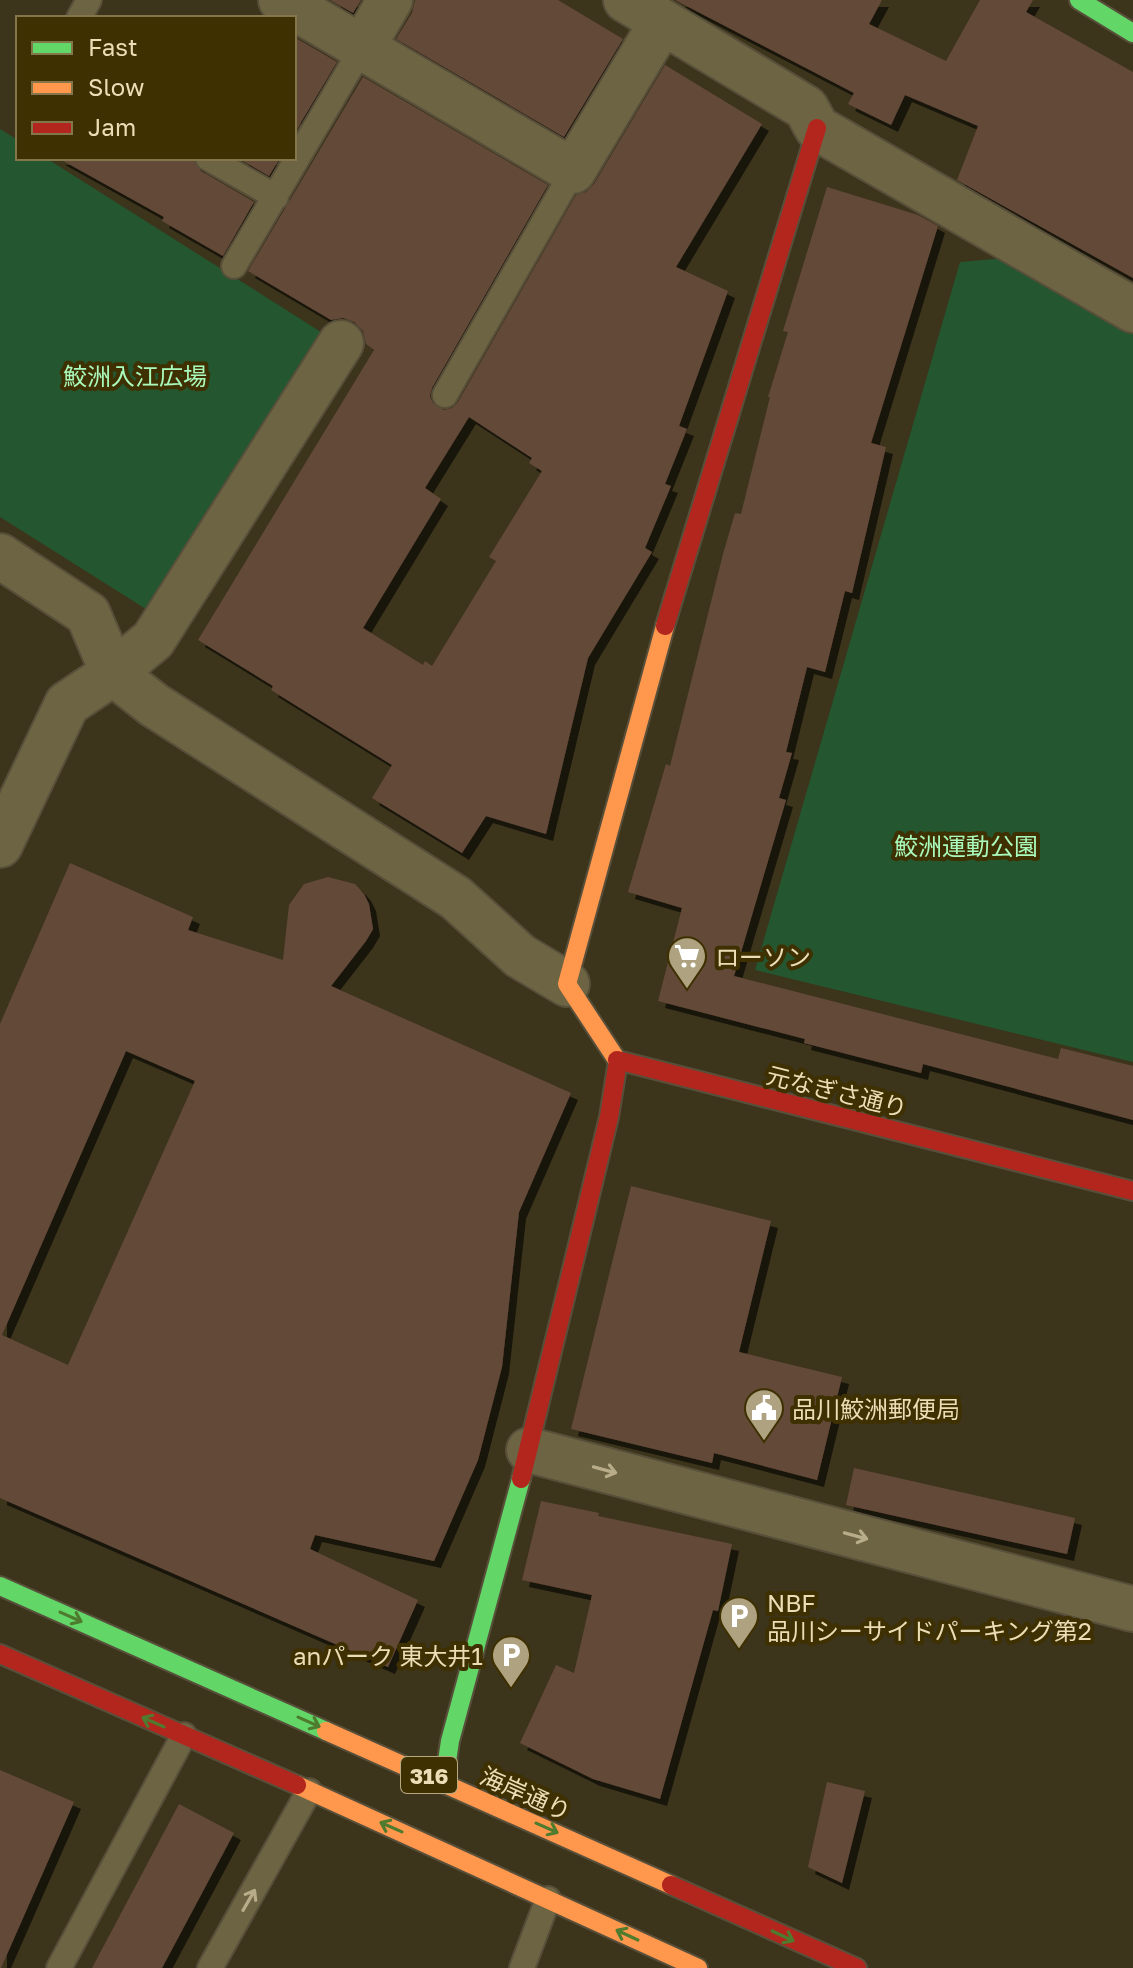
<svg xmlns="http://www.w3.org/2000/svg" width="1133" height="1968" font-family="'Golos Text','Noto Sans JP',sans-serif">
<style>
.green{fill:#24562f}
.building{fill:#644939;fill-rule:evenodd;filter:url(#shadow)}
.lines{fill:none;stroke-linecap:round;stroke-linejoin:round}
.lane-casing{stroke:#574f3a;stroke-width:28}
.street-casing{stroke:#574f3a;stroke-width:48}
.fast-casing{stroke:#574f3a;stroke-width:22}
.slow-casing{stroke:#574f3a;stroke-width:22}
.jam-casing{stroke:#574f3a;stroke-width:22}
.lane{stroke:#6d6443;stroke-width:24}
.street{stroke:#6d6443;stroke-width:44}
.fast{stroke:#63d668;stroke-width:18}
.slow{stroke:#ff974d;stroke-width:18}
.jam{stroke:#b3261e;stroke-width:18}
.oneway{stroke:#b9ad89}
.oneway2{stroke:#4f7b2f}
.labels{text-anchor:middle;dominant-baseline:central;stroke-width:8;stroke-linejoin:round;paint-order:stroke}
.shield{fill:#3e3001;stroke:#b7aa80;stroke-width:2}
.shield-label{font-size:22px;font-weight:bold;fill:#ebdeb7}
.park-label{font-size:24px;fill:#a9fabc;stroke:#3e3001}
.poi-label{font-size:24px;fill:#ebdeb7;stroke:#3e3001;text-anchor:start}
.street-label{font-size:24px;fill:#ebdeb7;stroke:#3e3001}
</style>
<defs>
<filter id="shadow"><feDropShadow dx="7" dy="7" stdDeviation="0" flood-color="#0009"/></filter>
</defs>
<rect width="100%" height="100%" fill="#3c341b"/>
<path class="green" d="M0,129L18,140V158H46L321,332L149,611L0,517Z
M1006,258L1133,333V1062L755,970L960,262Z"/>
<path class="building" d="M330,0H361L353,13Z
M415,0H558L623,39L564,137L396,39L412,13Z
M675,0H882L869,24L946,61L980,0H1033L1026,12L1133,72V278L957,180L978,126L905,95L891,125L848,104L854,93Z
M294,37L337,62L294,134Z
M665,65L762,124L676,267L728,291L679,426L687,429L665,484L671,486L645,548L652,552L588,658L546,834L486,816L462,853L372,798L392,765L271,690L273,686L198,640L374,350L366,344L363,331L354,322L343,318L331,320L248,271L363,77L548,185L432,388L430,396L433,403L444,410L452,408L458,402L576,195L586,192L594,184ZM469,417L532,458L529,463L542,471L489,557L496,561L432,666L425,661L423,665L363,628L441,499L425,488Z
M58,158H193L201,171L254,202L223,256L162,221L164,217Z
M238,158H280L269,176Z
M827,187L918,215L938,226L871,443L886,447L852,593L845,591L825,672L807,667L786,752L792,753L779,798L786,800L734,976L1058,1059L1061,1048L1133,1066V1120L923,1064L921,1073L804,1043L805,1039L658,1001L682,908L628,892L666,764L670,766L723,554L735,513L741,514L770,397H768L788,332L783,331Z
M70,863L193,917L188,930L283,960L289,905L304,884L328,877L355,884L364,894L369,904L373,929L366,941L331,986L571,1093L519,1212L502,1367L478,1460L434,1561L315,1535L310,1549L418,1600L388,1667L0,1498V1024ZM126,1051L195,1081L68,1365L2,1335Z
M631,1186L771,1221L739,1352L842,1377L817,1480L714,1453L712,1463L571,1429Z
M854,1468L1075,1518L1067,1554L846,1505Z
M541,1501L599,1513L598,1516L732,1544L718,1611L713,1610L660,1799L593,1779L520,1743L556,1665L574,1673L592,1595L522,1580Z
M0,1770L74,1802L1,1968H0Z
M827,1782L865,1791L842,1883L808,1867Z
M179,1804L234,1833L162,1968H92Z"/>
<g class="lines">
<defs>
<path id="lane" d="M79,18L89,0
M208,158L276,197
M234,266L362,48
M445,395L573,171
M59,1968L184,1735
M210,1968L309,1791
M522,1968L548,1899"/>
<path id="street" d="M281,0L573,171L662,22
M626,0L806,108L817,128L1133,310
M362,48L390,0
M0,556L88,614L113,673L154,705L456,898L520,956L567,984
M0,845L67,704L113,673L153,640L341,343
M529,1450L1133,1609"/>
<path id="fast" d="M1079,0L1133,33
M0,1586L326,1731
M444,1782L450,1741L521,1479"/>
<path id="slow" d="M617,1060L567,984L665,626
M326,1731L671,1885
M297,1785L698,1968"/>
<path id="jam" d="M665,626L817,128
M617,1060L1133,1191
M521,1479L609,1117L618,1061
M0,1654L297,1785
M671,1885L857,1968"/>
</defs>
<use href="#lane" class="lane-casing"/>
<use href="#street" class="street-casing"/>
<use href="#fast" class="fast-casing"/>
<use href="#slow" class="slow-casing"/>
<use href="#jam" class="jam-casing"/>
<use href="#lane" class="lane"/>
<use href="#street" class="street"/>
<use href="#fast" class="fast"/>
<use href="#slow" class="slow"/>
<use href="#jam" class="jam"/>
</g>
<defs><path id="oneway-shaft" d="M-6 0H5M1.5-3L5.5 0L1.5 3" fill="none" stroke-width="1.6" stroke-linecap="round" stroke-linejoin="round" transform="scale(2)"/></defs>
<g class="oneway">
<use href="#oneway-shaft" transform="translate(605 1470) rotate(15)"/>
<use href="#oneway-shaft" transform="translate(856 1536) rotate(15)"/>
<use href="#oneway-shaft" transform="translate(249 1900) rotate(-60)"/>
</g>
<g class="oneway2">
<use href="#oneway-shaft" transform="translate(71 1617) rotate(24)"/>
<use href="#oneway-shaft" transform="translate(153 1722) rotate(-156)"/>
<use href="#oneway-shaft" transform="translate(309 1722) rotate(24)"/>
<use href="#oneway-shaft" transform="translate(391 1827) rotate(-156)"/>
<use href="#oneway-shaft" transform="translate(547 1828) rotate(24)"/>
<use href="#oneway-shaft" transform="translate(627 1935) rotate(-155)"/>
<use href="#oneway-shaft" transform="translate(783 1936) rotate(25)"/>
</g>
<defs>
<symbol id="supermarket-pin" viewBox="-11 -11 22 30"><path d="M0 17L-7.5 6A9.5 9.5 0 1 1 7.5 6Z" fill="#aea280" stroke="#3e3001"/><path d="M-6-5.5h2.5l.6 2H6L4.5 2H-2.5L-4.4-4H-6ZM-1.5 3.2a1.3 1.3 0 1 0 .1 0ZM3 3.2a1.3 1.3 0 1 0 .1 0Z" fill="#fff"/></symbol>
<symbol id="civic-pin" viewBox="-11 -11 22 30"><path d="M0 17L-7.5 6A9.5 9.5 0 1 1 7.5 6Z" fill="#aea280" stroke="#3e3001"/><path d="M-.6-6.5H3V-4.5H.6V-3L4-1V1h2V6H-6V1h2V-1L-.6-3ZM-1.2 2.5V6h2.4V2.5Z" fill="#fff"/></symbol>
<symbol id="parking-pin" viewBox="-11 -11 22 30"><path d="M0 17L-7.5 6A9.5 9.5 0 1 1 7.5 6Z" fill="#aea280" stroke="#3e3001"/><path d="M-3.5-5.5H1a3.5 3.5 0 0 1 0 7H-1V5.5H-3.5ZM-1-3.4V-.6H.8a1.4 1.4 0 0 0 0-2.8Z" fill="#fff"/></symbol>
</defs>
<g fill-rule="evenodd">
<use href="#supermarket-pin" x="665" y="934" width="44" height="60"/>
<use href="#civic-pin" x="742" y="1386" width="44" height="60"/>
<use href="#parking-pin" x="717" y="1594" width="44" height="60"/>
<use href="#parking-pin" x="489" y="1633" width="44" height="60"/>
</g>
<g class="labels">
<rect class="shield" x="401" y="1757" width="56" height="36" rx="6"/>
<g class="shield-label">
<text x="429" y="1775">316</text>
</g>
<g class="park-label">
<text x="135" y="375">鮫洲入江広場</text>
<text x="966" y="845">鮫洲運動公園</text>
</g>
<g class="poi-label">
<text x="715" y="956">ローソン</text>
<text x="792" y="1408">品川鮫洲郵便局</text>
<text x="767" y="1602">NBF<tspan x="767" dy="28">品川シーサイドパーキング第2</tspan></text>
<text x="483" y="1655" text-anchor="end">anパーク 東大井1</text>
</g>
<g class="street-label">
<text transform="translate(837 1091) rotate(14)">元なぎさ通り</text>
<text transform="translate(526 1793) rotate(24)">海岸通り</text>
</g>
</g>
<rect x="16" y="16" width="280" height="144" fill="#3e3001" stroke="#83764a" stroke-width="2"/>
<rect x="32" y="42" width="40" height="12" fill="#63d668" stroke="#83764a" stroke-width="2"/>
<text x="88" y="56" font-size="24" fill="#ebdeb7">Fast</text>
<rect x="32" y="82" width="40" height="12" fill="#ff974d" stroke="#83764a" stroke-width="2"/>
<text x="88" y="96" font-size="24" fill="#ebdeb7">Slow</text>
<rect x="32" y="122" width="40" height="12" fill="#b3261e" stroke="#83764a" stroke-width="2"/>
<text x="88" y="136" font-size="24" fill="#ebdeb7">Jam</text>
</svg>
